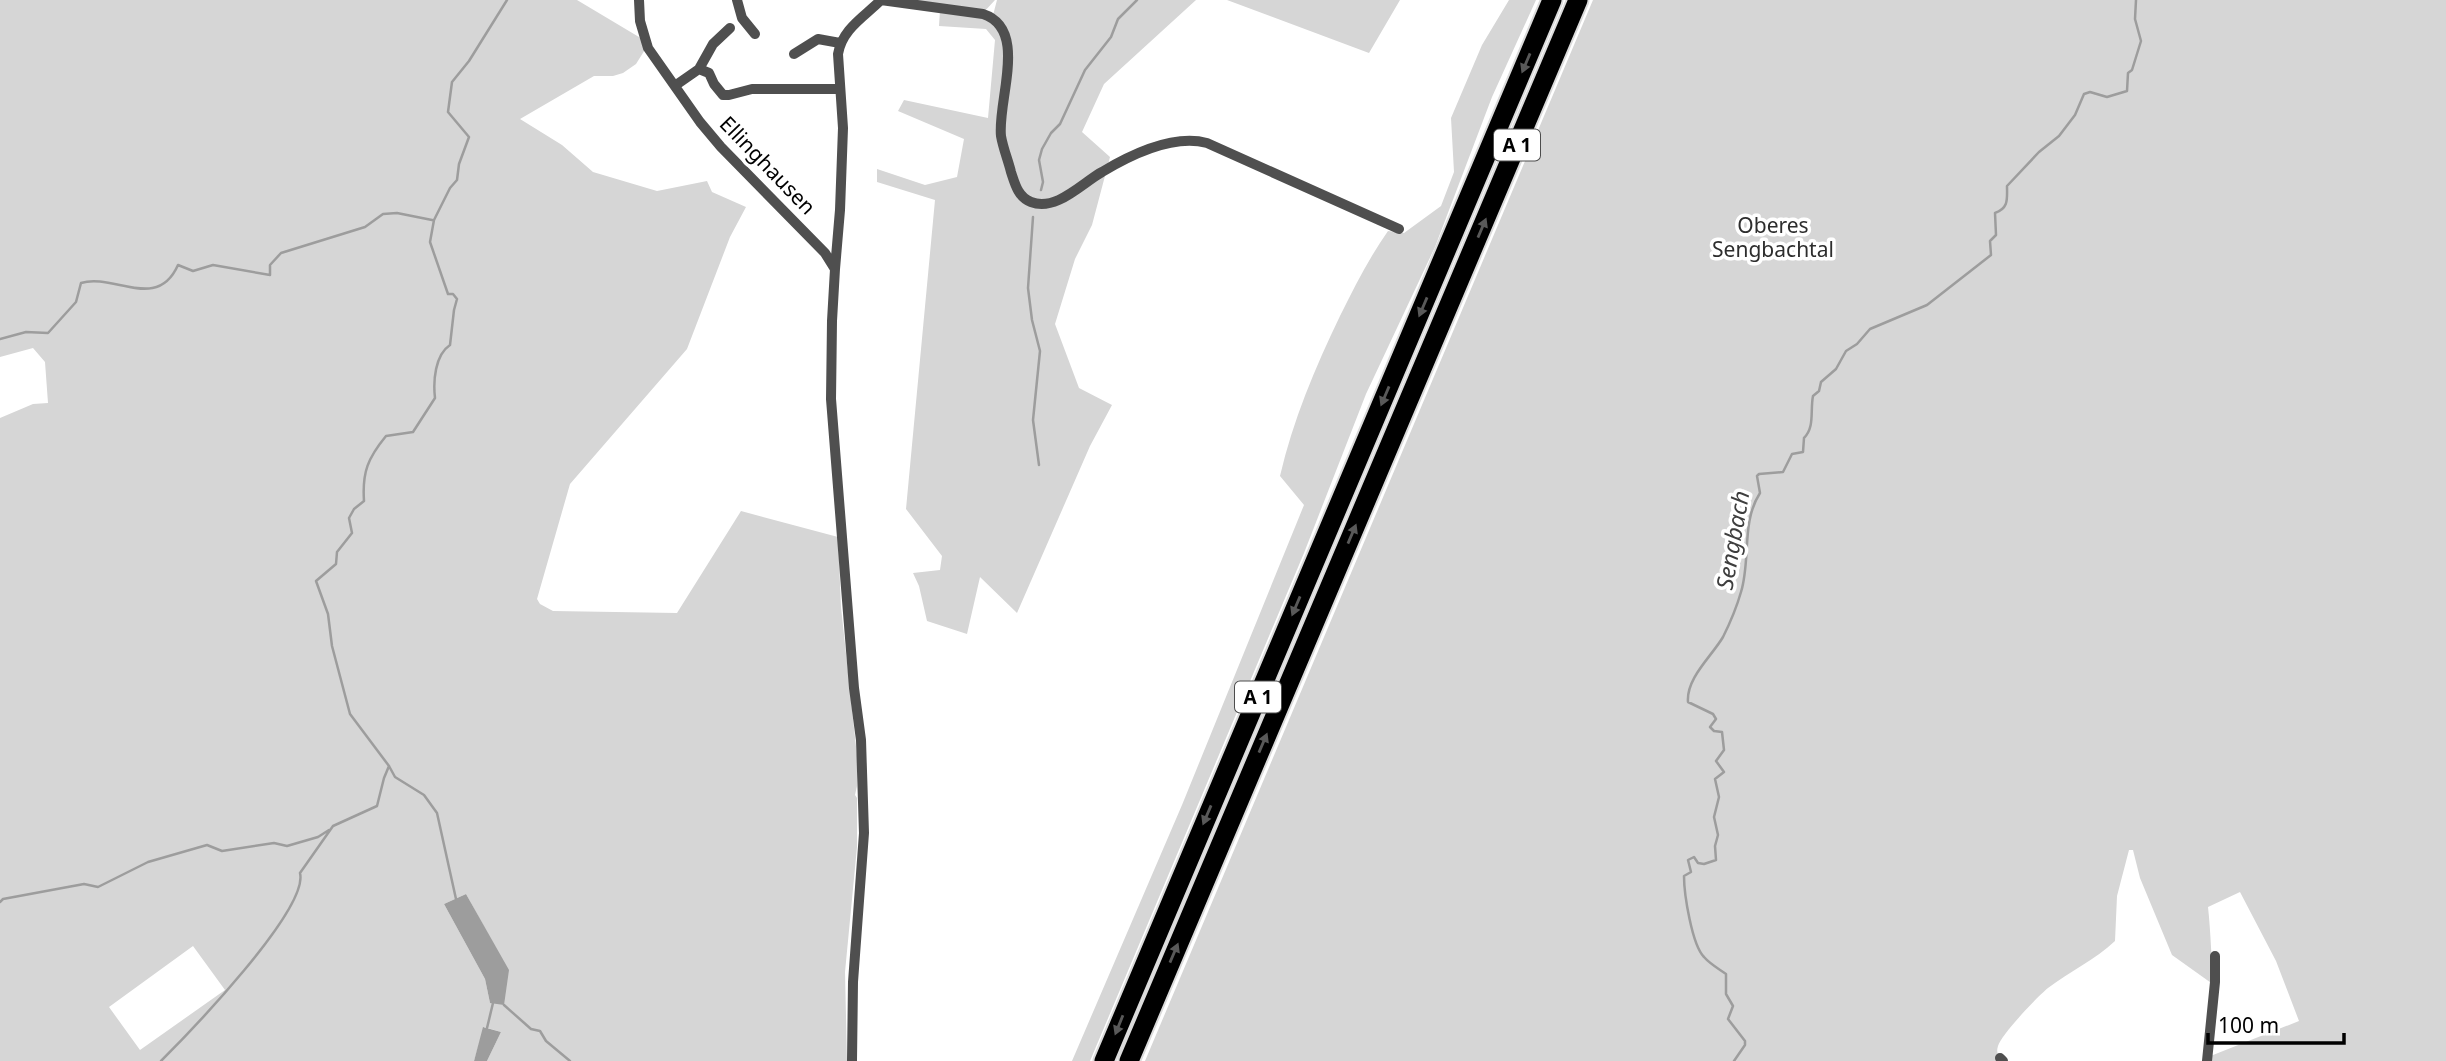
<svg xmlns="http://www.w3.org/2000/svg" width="2446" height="1061" font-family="'Noto Sans',sans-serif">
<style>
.green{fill:#d6d6d6;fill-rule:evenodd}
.water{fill:#9d9d9d}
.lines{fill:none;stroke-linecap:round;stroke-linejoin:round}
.stream{stroke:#9d9d9d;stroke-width:2.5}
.highway-casing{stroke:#dbdbdb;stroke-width:23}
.street{stroke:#4f4f4f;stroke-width:10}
.highway{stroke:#000;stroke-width:19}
.oneway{fill:#595959}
.labels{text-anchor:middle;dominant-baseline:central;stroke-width:7;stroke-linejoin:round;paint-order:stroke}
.shield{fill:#fff;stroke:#4c4c4c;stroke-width:2}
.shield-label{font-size:19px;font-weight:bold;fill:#000}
.street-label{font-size:21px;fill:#000;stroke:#fff}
.park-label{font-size:21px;fill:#2d2d2d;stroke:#fff}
.water-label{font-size:23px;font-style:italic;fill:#3e3e3e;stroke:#fff}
</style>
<rect width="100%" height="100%" fill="#fff"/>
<path class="green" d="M0,0H577L644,40L646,48L636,64L623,73L613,76H594L520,119L562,145L593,172L657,191L707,181L712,192L746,207L730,237L687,349L570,484L537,599L540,604L553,611L677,613L741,511L838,537L841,607L857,756V786L855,795L857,798V847L845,972L847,1061H487L501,1032L484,1027L474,1061H0V418L33,404L48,403L45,362L33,348L0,357ZM466,894L508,970L490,1003L485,979L444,904ZM193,946L225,990L140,1050L109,1007Z
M895,0H995L984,12Z
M997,0H1196L1104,84L1082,132L1110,157L1092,225L1075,259L1055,324L1079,388L1112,405L1090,446L1017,613L980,577L967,634L927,621L919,586L913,573L940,570L942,556L906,509L935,200L877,182V169L925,185L957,177L964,139L898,111L904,100L988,118L995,40L986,29L939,26L940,10L992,19Z
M1227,0H1400L1369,53Z
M1509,0H1536L1492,97L1435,247L1366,394L1304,553L1090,1061H1072L1182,805L1304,505L1280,476C1293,420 1315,368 1340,316C1355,286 1369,258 1388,231L1404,233L1441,206L1454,172L1451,118L1482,45Z
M1593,0H2446V1061H2208V1057L2299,1021L2276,961L2240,892L2208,907C2211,934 2211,959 2214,985L2172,955L2140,878L2133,850H2129L2117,896L2115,941C2095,960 2070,971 2048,988C2038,996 2001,1035 1998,1046C1996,1052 1998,1056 2001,1061H1145Z"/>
<path class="water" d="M466,894L509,970L504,1005L490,1003L485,979L444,904Z
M483,1027L501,1032L487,1061H474Z"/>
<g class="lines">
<path class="stream" d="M1041,190L1043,182L1039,160L1042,149L1051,133L1060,124L1085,70L1111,37L1118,19L1137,0
M1033,217L1028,288L1032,320L1040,351L1033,420L1039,465
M0,339L26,332L48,333L76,302L81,283C114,273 157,312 178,265L193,271L213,265L270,275V265L281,253L365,227L383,214L397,213L432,220
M456,899L437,813L424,795L395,777L389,766L350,714L332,646L328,614L316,581L336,564L337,552L352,533L349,518L354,509L364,501C362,472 368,458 386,436L413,432L435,398C433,381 435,355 450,345L454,310L457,299L453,294H448L430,242L434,220L450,188L457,180L459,164L469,137L448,112L452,82L469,61L507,0
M0,902L3,899L84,884L98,887L148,862L207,845L222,851L274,843L287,846L318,837L329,830
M504,1005L531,1029L540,1031L546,1041L570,1061
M487,1028L493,1003
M161,1061C189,1033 309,909 300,873L333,826L377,806L384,778L389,766
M1734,1061L1745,1045V1041L1728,1019L1733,1006L1726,994V974C1719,969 1710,964 1704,957C1692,945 1684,894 1684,876L1691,872L1688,860L1694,857L1698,863L1704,864L1716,860L1715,846L1718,835L1714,817L1719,797L1715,779L1724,772L1716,761L1724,750L1722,732L1714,731L1710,727L1716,719L1713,714L1688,702C1686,678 1712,656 1723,637C1730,623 1737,606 1741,592C1751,560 1741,522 1760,493L1757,476L1759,474L1783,472L1792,454L1803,452L1804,438C1815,427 1810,411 1813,396L1819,391L1821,382L1836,369L1846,351L1857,344L1870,329L1927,305L1991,255L1990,241L1996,235L1995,213C2009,208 2007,199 2007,186L2039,152L2059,136L2075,115L2084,94L2090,92L2107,97L2127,91L2128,73L2132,70L2141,41L2135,19L2136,0"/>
<defs>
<path id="highway" d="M1104,1061L1552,0
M1129,1061L1578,0"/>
</defs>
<use href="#highway" class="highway-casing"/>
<path class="street" d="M639,0L640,21L648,48L700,122L721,147L825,253L835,269L832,321L831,399L854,688L861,740L864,833L853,982L852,1061
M737,0L742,18L755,34
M881,0L983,14C1029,29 997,101 1001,136C1003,148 1008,160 1011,172C1015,184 1018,197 1031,202C1056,212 1082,183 1102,172C1132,154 1173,134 1207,143L1399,229
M794,54L818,39L840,43
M699,69L709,73L714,84L723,95H729L752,89H840
M676,85L699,69L713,44L730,28
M835,269L840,210L843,128L838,54C842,29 864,17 881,0
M2000,1058L2003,1061
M2207,1061L2215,982V956"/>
<use href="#highway" class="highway"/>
</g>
<defs><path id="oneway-solid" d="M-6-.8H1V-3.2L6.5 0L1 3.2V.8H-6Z" transform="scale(1.75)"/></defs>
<g class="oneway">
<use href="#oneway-solid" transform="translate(1526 63) rotate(113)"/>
<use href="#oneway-solid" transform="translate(1482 228) rotate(-67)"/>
<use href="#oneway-solid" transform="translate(1423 307) rotate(113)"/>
<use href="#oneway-solid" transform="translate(1385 396) rotate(113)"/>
<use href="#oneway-solid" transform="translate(1352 534) rotate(-67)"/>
<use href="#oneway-solid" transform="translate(1296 606) rotate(113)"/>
<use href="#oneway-solid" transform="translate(1263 743) rotate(-67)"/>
<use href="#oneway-solid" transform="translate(1207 815) rotate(113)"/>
<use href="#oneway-solid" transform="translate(1174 953) rotate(-67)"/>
<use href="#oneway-solid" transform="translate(1119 1025) rotate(112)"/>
</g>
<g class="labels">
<g class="shield">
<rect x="1494" y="129.5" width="46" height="31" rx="5"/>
<rect x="1235" y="681.5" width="46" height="31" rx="5"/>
</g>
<g class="shield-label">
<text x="1517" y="145">A 1</text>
<text x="1258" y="697">A 1</text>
</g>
<g class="street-label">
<text transform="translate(768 165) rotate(46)">Ellinghausen</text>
</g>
<g class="park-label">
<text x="1773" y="225">Oberes<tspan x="1773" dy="24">Sengbachtal</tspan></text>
</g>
<g class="water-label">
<text transform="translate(1732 540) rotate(-80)">Sengbach</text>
</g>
</g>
<path d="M2208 1033v10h136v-10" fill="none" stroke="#000000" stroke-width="3.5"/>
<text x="2218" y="1033" font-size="21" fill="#000000" stroke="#ffffff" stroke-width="5" paint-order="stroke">100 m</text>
</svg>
